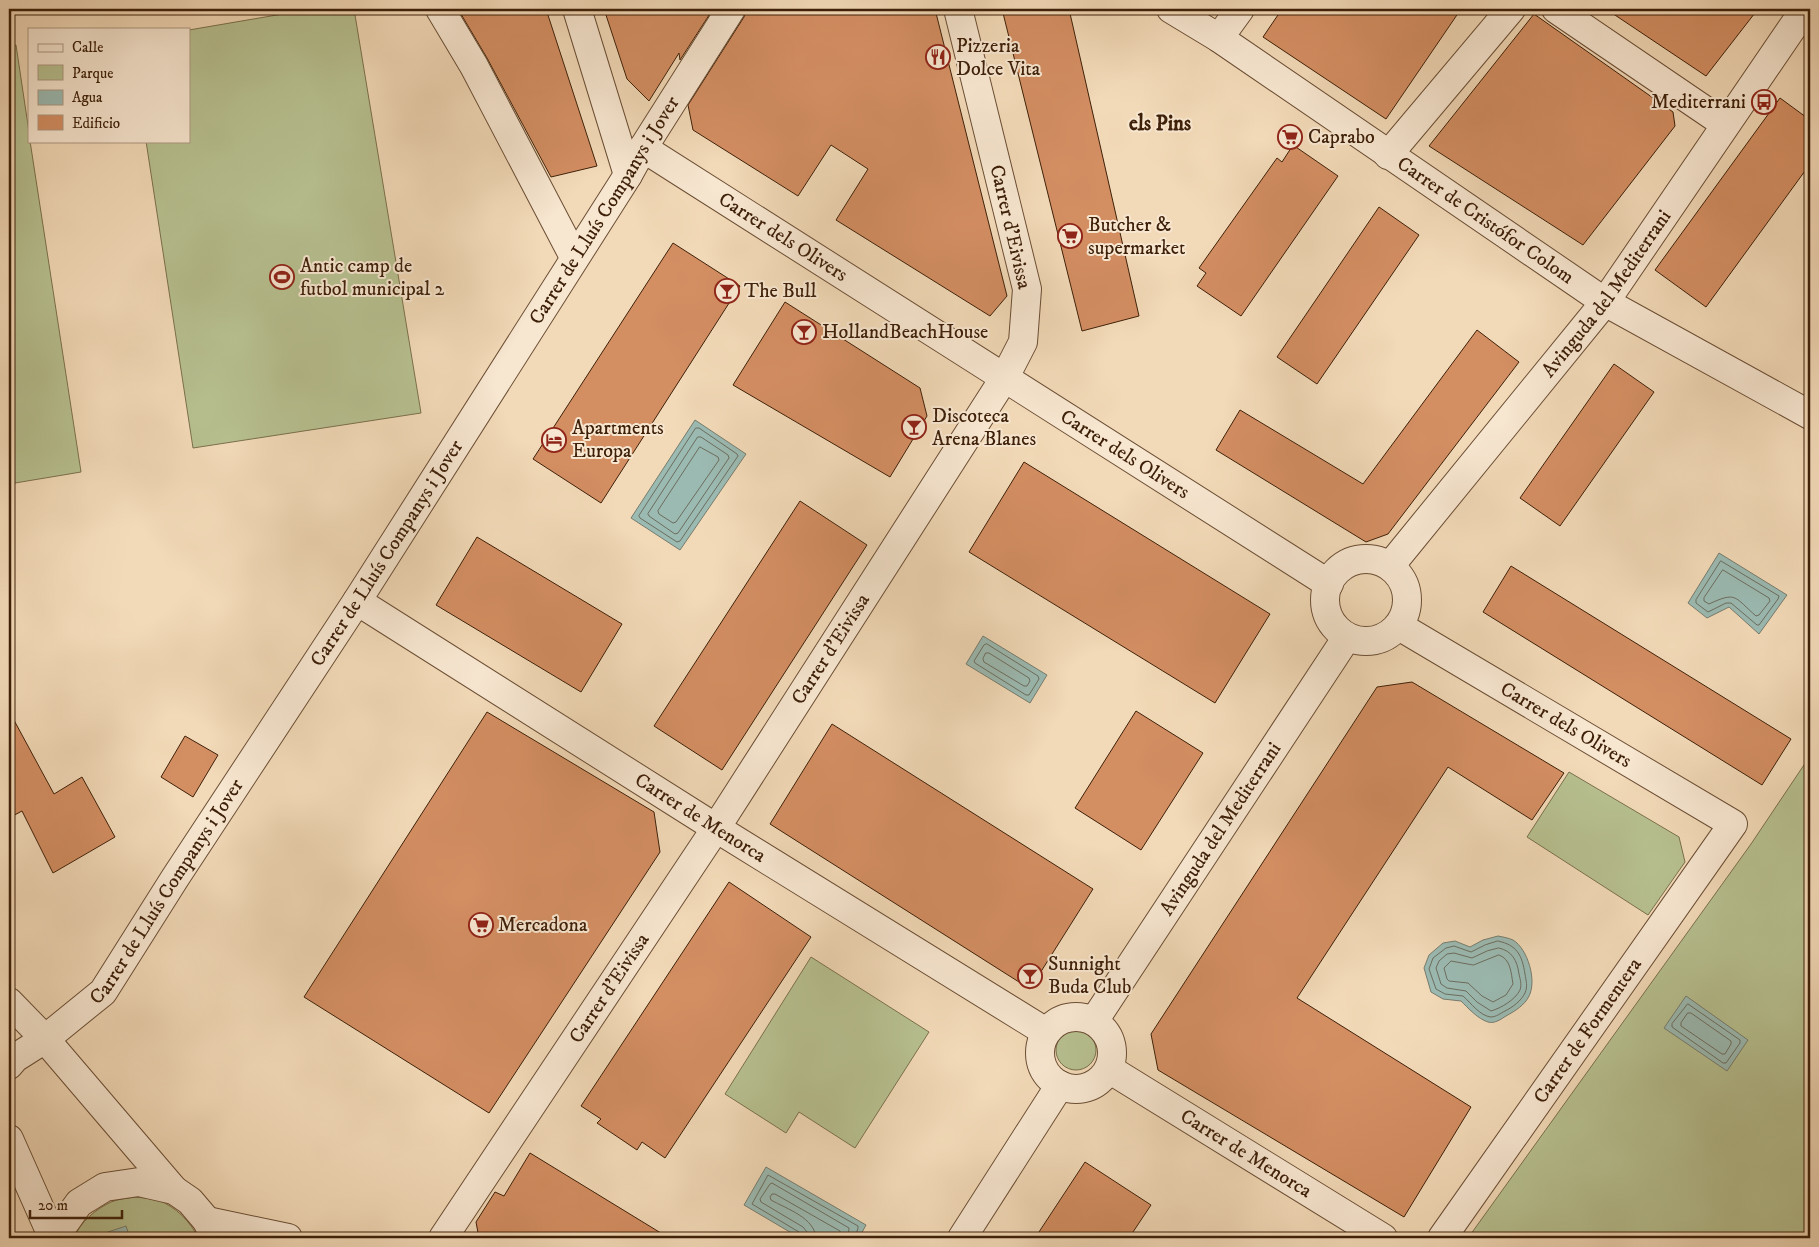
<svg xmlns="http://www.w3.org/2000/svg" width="1819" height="1247" font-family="'IM FELL DW Pica',serif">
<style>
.green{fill:#b7c090;stroke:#7a704c}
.water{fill:#9bbab2;stroke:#767c6e}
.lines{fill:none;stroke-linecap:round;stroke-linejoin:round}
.shore{stroke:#6c6d5e;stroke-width:1}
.building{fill:#d38e62;stroke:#3e2009}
.minor-casing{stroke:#6b4e34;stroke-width:30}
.minor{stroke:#f7e6d0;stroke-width:28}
.labels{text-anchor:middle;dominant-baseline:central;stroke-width:4;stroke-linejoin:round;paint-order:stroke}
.poi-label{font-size:20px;fill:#3e2009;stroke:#f7e6d0;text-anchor:start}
.street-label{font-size:20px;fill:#3e2009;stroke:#f7e6d0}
.neighbourhood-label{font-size:21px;font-weight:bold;fill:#3e2009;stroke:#f7e6d0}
</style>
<rect width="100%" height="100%" fill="#f2d9b7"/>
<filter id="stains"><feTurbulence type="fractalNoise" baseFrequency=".004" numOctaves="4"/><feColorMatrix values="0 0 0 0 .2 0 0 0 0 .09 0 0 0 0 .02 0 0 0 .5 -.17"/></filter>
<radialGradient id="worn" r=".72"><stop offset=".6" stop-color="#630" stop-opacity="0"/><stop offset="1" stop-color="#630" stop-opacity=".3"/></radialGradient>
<path class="green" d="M312,9H354L421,413L193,448L146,141H189V30Z
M16,45L29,132V141H30L81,472L9,484V47Z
M1810,756V1238H1468L1751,844Z
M1569,772L1679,837L1685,862L1648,915L1527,837Z
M811,957L929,1032L855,1148L799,1112L786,1133L725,1094Z
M1056 1050a20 20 0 1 1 40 0a20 20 0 1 1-40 0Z
M135,1197C142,1198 151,1198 158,1200C176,1207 191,1222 198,1238H74C80,1222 96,1209 111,1202C118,1199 127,1198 135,1197Z"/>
<path class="water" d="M695,420L746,454L680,550L631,518Z
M1719,553L1787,595L1759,634L1729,607L1707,618L1688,603Z
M983,636L1047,675L1030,703L966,664Z
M1498,936C1503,937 1509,938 1513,940C1528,949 1537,981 1529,996C1525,1005 1515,1011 1506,1016C1501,1019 1495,1024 1488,1022C1478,1019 1468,1008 1461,1001L1443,999L1431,992L1424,968L1429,955L1443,943L1455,941L1470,947L1483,940Z
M1686,996L1748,1040L1727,1071L1664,1028Z
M766,1167L866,1225L859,1238H800L744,1205Z
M126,1226L130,1238H90Z"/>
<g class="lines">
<path class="shore" d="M696,428H699L737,454L738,456L680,541L677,542L640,518L639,516Z
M698,437H701L728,455L729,458L678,533L675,534L649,516L648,514Z
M700,447L718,457L719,460L676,522L673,523L659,514L658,511Z
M1721,561L1779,596L1778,599L1759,625H1757L1731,603H1726L1708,612L1696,603V600Z
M1723,570L1769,598L1770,601L1759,615L1756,616C1734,597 1737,591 1709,604L1704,601V598Z
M987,644L1038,676L1039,679L1029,695H1026L975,663L974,661L984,645Z
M986,653H989L1029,678L1030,681L1027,686H1024L984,662L983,659Z
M1498,941C1517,945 1522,955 1525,974C1526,981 1528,986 1525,993C1521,1001 1513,1007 1505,1011C1501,1013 1496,1017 1491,1017C1480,1016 1471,1003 1463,996L1445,994L1436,989L1429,969L1433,958L1446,948L1454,946L1471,952L1485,945Z
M1499,948C1512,951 1517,960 1519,974C1520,979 1522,984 1520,990C1515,1000 1501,1008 1491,1011L1477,1002L1466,991L1447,988L1441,984L1436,968L1439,961L1447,954L1454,953L1472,958L1487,951Z
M1499,955C1511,959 1511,973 1513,984L1506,995L1493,1002L1482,996L1468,983L1449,981L1447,979L1444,968L1451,961L1473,965Z
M1688,1004L1740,1040V1043L1726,1063H1723L1672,1027V1024Z
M1688,1013H1691L1731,1041V1044L1725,1054H1722L1681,1026V1023Z
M802,1238L799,1232L752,1204L768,1175L858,1226V1228L855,1238
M808,1238L807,1232L803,1227L761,1202L760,1199L770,1184L772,1183L849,1228L848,1238
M816,1238C815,1218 787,1209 771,1200L770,1197L772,1194H775L840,1231L841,1238"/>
</g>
<path class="building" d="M458,9H546L597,166L551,177L487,58Z
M604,9H713L680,60L679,53L649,101L627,79Z
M746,9H935L1007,296L990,316L836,220L868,169L831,145L798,196L693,130L688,105L744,17Z
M1002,9H1069L1139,316L1082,331Z
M1282,9H1461L1386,119L1263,37Z
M1606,9H1758L1706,76Z
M1534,14L1673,112L1675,126L1583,245L1429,146Z
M1780,98L1810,120V164L1706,307L1655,270Z
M1293,145L1338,176L1241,316L1197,286L1206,273L1199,268L1277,158L1282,162Z
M1379,207L1419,235L1317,384L1277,357Z
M673,243L740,286L601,503L533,459Z
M785,302L920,388L927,416L890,477L733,385Z
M1477,330L1519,362L1388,534L1366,542L1216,450L1240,410L1363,484Z
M1614,364L1654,392L1560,526L1520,498Z
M1024,462L1270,614L1215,703L969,552Z
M800,501L867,545L722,770L654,726Z
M477,537L622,624L581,692L436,605Z
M1511,566L1791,739L1762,785L1483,612Z
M1412,682L1564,773L1532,820L1448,767L1297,998L1471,1107L1404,1217L1158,1070L1151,1034L1377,687Z
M9,711L54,794L82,777L115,837L53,873L22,811L9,818Z
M1136,711L1203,753L1141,850L1075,808Z
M487,712L654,812L660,852L489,1113L304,997Z
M832,724L1093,889L1030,989L770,824Z
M185,736L218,755L193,797L161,777Z
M729,882L811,937L665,1158L642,1142L637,1150L597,1123L601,1119L581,1106Z
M530,1153L669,1238H479L476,1222L495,1192L504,1196Z
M1085,1162L1151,1205L1129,1238H1035Z"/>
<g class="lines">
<defs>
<g id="minor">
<path d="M440,9L474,66L574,257"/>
<path d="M577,9L628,175"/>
<path id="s1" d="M1171,9L1219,38L1605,302L1810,415"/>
<path d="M1556,9L1725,124"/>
<path d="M1219,38L1240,9"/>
<path id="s2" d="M643,148L1329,584"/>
<path d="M1388,155L1511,9"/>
<circle cx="1366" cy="600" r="41"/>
<path id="s3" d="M1390,566L1605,302L1805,9"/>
<path id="s4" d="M357,601L716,828L1046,1032"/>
<path id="s5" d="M1399,626L1733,824L1442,1238"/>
<path d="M9,1002L45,1039L174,1190"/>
<circle cx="1076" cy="1053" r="36"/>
<path id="s6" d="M1094,1021L1347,637"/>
<path id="s7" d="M9,1065L15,1058L45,1039L103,992L175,878L357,601L628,175L643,148L731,9"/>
<path id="s8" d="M1109,1069L1383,1238"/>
<path d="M9,1139L53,1238"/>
<path d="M207,1221L288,1238"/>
<path d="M54,1238L79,1203L105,1187L139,1182L174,1190L190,1201L207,1221L215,1238"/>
<path id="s9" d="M443,1238L716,828L1005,377L1023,342L1027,289L958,9"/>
<path d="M962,1238L1060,1085"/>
</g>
</defs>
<use href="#minor" class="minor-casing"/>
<use href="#minor" class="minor"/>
</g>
<defs>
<symbol id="restaurant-ring" viewBox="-11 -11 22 22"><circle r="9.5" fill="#f7e6d0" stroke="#8f2418" stroke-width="1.5"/><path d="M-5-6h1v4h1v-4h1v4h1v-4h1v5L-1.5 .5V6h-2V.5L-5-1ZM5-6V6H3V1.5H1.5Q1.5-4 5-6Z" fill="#8f2418"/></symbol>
<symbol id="bus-ring" viewBox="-11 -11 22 22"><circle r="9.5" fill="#f7e6d0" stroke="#8f2418" stroke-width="1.5"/><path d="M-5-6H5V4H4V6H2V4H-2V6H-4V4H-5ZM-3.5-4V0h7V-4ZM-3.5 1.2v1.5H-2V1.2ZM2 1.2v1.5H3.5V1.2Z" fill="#8f2418"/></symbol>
<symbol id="supermarket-ring" viewBox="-11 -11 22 22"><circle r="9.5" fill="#f7e6d0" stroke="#8f2418" stroke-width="1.5"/><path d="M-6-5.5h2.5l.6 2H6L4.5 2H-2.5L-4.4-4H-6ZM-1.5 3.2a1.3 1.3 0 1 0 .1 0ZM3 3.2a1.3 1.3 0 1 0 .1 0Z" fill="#8f2418"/></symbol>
<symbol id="stadium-ring" viewBox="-11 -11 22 22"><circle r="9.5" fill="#f7e6d0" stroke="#8f2418" stroke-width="1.5"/><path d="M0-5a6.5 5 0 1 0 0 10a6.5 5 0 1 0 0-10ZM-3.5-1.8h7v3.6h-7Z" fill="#8f2418"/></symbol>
<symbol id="bar-ring" viewBox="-11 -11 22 22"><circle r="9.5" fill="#f7e6d0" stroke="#8f2418" stroke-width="1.5"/><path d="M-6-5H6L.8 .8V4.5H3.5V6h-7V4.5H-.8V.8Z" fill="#8f2418"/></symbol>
<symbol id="hotel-ring" viewBox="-11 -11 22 22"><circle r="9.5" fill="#f7e6d0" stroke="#8f2418" stroke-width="1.5"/><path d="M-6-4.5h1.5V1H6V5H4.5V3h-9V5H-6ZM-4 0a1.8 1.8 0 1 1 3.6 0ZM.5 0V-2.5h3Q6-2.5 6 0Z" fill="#8f2418"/></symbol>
</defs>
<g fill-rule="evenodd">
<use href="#restaurant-ring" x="924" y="43" width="28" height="28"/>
<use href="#bus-ring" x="1750" y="88" width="28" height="28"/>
<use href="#supermarket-ring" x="1276" y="123" width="28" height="28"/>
<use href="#supermarket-ring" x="1056" y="222" width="28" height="28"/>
<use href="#stadium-ring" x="268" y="263" width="28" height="28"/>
<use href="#bar-ring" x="713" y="277" width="28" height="28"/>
<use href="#bar-ring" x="790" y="318" width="28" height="28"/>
<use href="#bar-ring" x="900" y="413" width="28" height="28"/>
<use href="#hotel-ring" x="540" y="426" width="28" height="28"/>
<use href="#supermarket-ring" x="467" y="911" width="28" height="28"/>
<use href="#bar-ring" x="1016" y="962" width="28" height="28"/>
</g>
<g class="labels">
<g class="poi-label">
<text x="956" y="46">Pizzeria<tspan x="956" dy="23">Dolce Vita</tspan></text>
<text x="1746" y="102" text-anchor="end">Mediterrani</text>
<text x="1308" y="137">Caprabo</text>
<text x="1088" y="225">Butcher &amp;<tspan x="1088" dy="23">supermarket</tspan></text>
<text x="300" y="266">Antic camp de<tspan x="300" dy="23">futbol municipal 2</tspan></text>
<text x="744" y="291">The Bull</text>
<text x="822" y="332">HollandBeachHouse</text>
<text x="932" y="416">Discoteca<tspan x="932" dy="23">Arena Blanes</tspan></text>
<text x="572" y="428">Apartments<tspan x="572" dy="23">Europa</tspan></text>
<text x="498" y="925">Mercadona</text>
<text x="1048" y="964">Sunnight<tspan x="1048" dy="23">Buda Club</tspan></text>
</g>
<g class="street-label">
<text stroke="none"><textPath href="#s7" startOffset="1048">Carrer de Lluís Companys i Jover</textPath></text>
<text stroke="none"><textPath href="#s1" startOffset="379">Carrer de Cristófor Colom</textPath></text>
<text transform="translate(1010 227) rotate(77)">Carrer d'Eivissa</text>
<text stroke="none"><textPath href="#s2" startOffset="166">Carrer dels Olivers</textPath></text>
<text stroke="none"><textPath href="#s3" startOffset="348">Avinguda del Mediterrani</textPath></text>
<text stroke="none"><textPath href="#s2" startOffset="571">Carrer dels Olivers</textPath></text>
<text stroke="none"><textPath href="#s7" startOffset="642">Carrer de Lluís Companys i Jover</textPath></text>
<text stroke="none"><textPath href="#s9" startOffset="705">Carrer d'Eivissa</textPath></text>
<text stroke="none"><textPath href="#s5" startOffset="194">Carrer dels Olivers</textPath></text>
<text stroke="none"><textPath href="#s4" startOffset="406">Carrer de Menorca</textPath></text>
<text stroke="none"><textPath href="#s6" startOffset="230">Avinguda del Mediterrani</textPath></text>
<text stroke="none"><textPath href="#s7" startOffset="238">Carrer de Lluís Companys i Jover</textPath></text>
<text stroke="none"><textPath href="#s9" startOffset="300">Carrer d'Eivissa</textPath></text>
<text transform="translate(1588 1031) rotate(-55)">Carrer de Formentera</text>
<text stroke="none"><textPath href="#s8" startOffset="161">Carrer de Menorca</textPath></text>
</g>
<g class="neighbourhood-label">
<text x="1160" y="124">els Pins</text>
</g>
</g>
<rect width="1819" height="1247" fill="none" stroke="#f2d9b7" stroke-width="30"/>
<rect x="10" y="10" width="1799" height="1227" fill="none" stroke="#3e2009" stroke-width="2.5"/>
<rect x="15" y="15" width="1789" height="1217" fill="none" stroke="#3e2009"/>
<rect x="28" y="28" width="162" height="115" fill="#f7e6d0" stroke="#ad9780"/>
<rect x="38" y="44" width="25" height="8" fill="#f7e6d0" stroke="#ad9780"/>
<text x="72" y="52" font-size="15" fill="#3e2009">Calle</text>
<rect x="38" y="65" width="25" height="15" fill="#b7c090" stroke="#ad9780"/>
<text x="72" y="78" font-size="15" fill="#3e2009">Parque</text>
<rect x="38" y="90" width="25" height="15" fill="#9bbab2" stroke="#ad9780"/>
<text x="72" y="102" font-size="15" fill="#3e2009">Agua</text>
<rect x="38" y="115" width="25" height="15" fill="#d38e62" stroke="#ad9780"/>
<text x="72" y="128" font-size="15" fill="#3e2009">Edificio</text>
<path d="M30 1210v8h92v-8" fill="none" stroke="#3e2009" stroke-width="2.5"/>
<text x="38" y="1210" font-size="15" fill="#3e2009" stroke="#f7e6d0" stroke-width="4" paint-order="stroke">20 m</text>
<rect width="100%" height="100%" filter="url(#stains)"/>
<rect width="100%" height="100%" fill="url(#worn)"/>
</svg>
